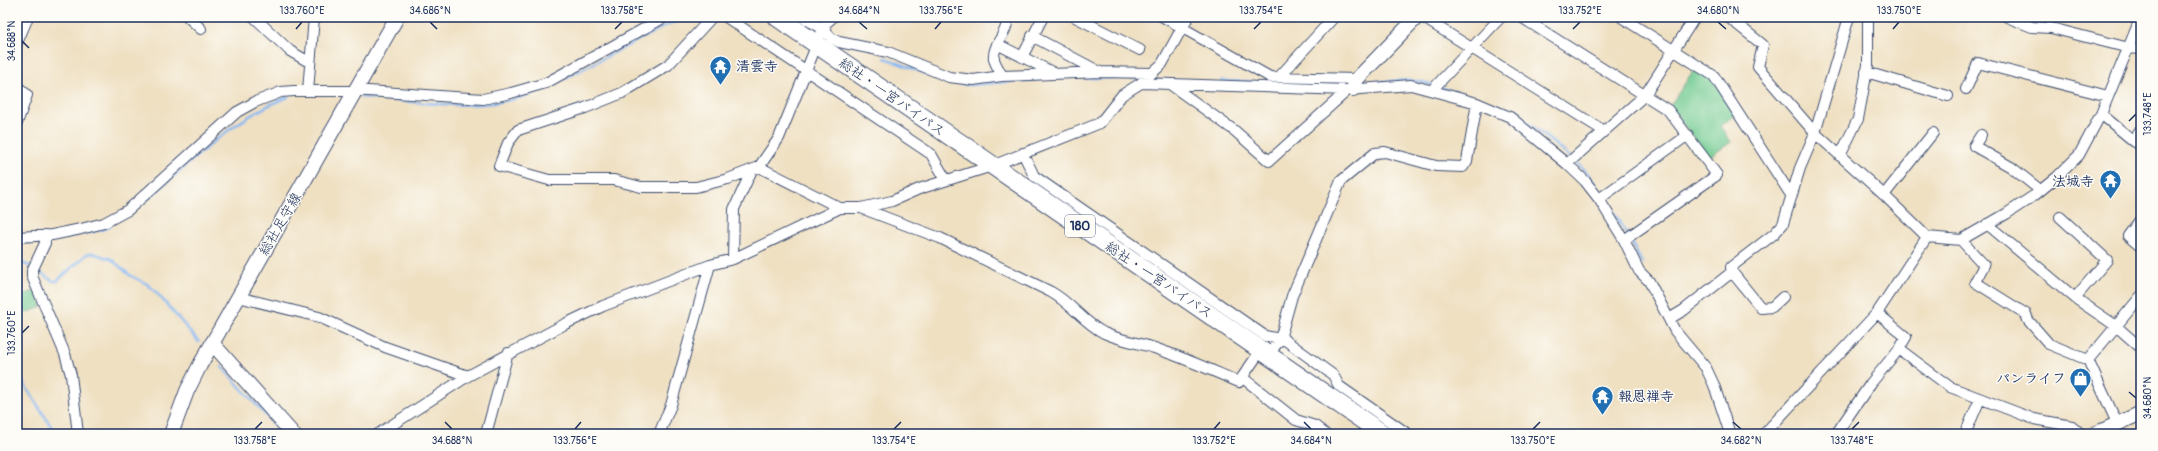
<svg xmlns="http://www.w3.org/2000/svg" width="2158" height="451" font-family="Pangolin,'Klee One',sans-serif">
<style>
.green{fill:#71ca90;stroke:#467c77}
.lines{fill:none;stroke-linecap:round;stroke-linejoin:round}
.stream{stroke:#86b8f3;stroke-width:2.5}
.street-casing{stroke:#3b4a6d;stroke-width:12}
.secondary-casing{stroke:#3b4a6d;stroke-width:16}
.highway-casing{stroke:#3b4a6d;stroke-width:20}
.street{stroke:#fff;stroke-width:10}
.secondary{stroke:#fff;stroke-width:14}
.highway{stroke:#fff;stroke-width:18}
.ticks{fill:none;stroke:#1b2f5e;stroke-width:1.5}
.labels{text-anchor:middle;dominant-baseline:central;stroke-width:3;stroke-linejoin:round;paint-order:stroke}
.shield{fill:#fdfcf7;stroke:#5f6c8c;stroke-width:1}
.shield-label{font-size:13px;font-weight:bold;fill:#1b2f5e}
.poi-label{font-size:14px;font-weight:bold;fill:#1b2f5e;stroke:#fdfcf7;text-anchor:start}
.street-label{font-size:14px;fill:#1b2f5e;stroke:#fdfcf7}
.neatline{fill:none;stroke:#1b2f5e;stroke-width:1.5}
.ticks-label{font-size:10px;text-anchor:middle;fill:#1b2f5e}
</style>
<rect width="100%" height="100%" fill="#fdfcf7"/>
<filter id="ink" filterUnits="userSpaceOnUse"><feTurbulence type="fractalNoise" baseFrequency=".025" numOctaves="2"/><feDisplacementMap in="SourceGraphic" scale="8" xChannelSelector="R" yChannelSelector="G"/><feConvolveMatrix kernelMatrix="1 2 1 2 8 2 1 2 1" color-interpolation-filters="sRGB"/></filter>
<filter id="wash" filterUnits="userSpaceOnUse"><feTurbulence type="fractalNoise" baseFrequency=".012" numOctaves="4" result="noise"/><feDisplacementMap in="SourceGraphic" scale="16" xChannelSelector="R" yChannelSelector="G"/><feGaussianBlur stdDeviation="0.9" result="paint"/><feColorMatrix in="noise" values="0 0 0 0 0 0 0 0 0 0 0 0 0 0 0 0 0 1.4 0 .05"/><feComposite in="paint" operator="in"/></filter>
<g filter="url(#wash)">
<rect width="100%" height="100%" fill="#efe0c2"/>
<path class="green" d="M1695,68L1713,80L1737,113L1720,126L1731,142L1708,158L1670,106Z
M35,290L42,307L17,316V299Z"/>
<g class="lines">
<path class="stream" d="M885,58L935,77
M1083,78H1142
M564,79L671,23L699,17
M1221,81L1344,84
M950,82L970,85L1042,79
M1361,83C1388,83 1405,76 1433,85
M1439,87L1461,94
M361,97C422,102 490,116 547,87
M1489,103C1521,113 1544,136 1570,157
M1574,160L1588,174L1601,193
M1604,197L1627,234
M141,204C188,166 231,118 288,97
M1629,238L1642,263
M48,240L105,229L111,225
M17,243L43,241
M17,261L32,267
M36,270L53,281H57L86,255L92,253L111,259L131,276L147,284L155,291L199,342
M222,367L283,434
M17,373L56,434"/>
</g>
</g>
<g filter="url(#ink)">
<g class="lines">
<defs>
<path id="street" d="M188,17L201,29
M254,17L290,51L309,62
M712,17L668,65L622,93L585,108L518,130L508,143L499,166L549,180H614L641,187H696L728,179L759,167L779,138L825,24L833,17
M726,17L931,154L946,180
M802,17L824,29L831,38L839,42L888,52L949,77L973,80L1002,76L1100,72L1152,73
M1075,17L1140,50
M1163,17L1270,77L1357,79
M1422,17L1604,131
M1521,17L1668,110L1717,175L1624,240
M1621,17L1714,76L1791,195
M1728,17L1763,45L1758,67L1815,133L1884,195L1927,237L1961,240L2006,214L2035,195L2057,177L2079,155L2101,114L2141,17
M1921,17L1926,18
M2007,17L2032,27L2051,28L2129,48L2141,49
M1032,36L1100,72
M17,43L28,17
M997,44L1054,73
M1022,57L1043,17
M1866,72L1948,96
M1002,76C1000,71 995,64 994,59C992,44 1010,31 1007,17
M1280,76L1334,17
M1141,83L1348,90L1411,85L1477,103L1510,117L1567,164L1585,181L1599,199L1624,240L1639,271L1649,281L1675,331L1706,368L1714,385L1730,434
M1171,85L1235,131L1269,161L1348,90
M17,86L27,95L17,123
M1966,89L1978,63L2108,96
M1432,90L1501,17
M308,91L314,17
M2101,114L2141,147
M1981,135L1974,146L2011,167L2040,190
M2133,140L2141,129
M1023,153L1034,176L1265,336L1285,340L1333,375L1339,386L1408,434
M1840,156L1858,119L1868,65V17
M1567,164L1645,95L1695,17
M759,167L840,208H861L892,201L919,189L992,166L1100,123L1122,95L1141,83L1162,64L1188,17
M1884,195L1933,133
M1599,199L1688,135
M861,208L940,238L1051,292C1071,303 1084,323 1104,333C1122,341 1141,343 1160,350C1187,359 1213,371 1239,382L1261,350
M2060,217L2107,260L2075,298
M2141,219L2128,236L2141,247
M1987,224L2075,298L2116,326L2141,348
M45,235V243L32,271V276L65,354L71,375L78,434
M17,237L52,235L81,229L104,223L128,210L237,112L255,102L281,92L294,91H368L483,99L511,93L546,83L665,17
M1961,240L1984,265L1975,282L2026,314L2028,320L2049,344L2088,360L2117,423
M733,259L734,209L752,170
M1732,272L1761,308L1772,307L1783,297
M238,297L319,317L385,347L468,376
M1877,313L1906,337L1899,349L1950,387L2034,419L2072,426L2081,434
M1669,319L1684,310L1732,272L1731,267L1774,234L1783,224L1800,168L1815,133L1849,17
M1269,355L1280,339L1292,296L1341,181L1375,153L1385,152L1436,166L1463,167L1467,161L1477,103
M2088,360L2141,296
M1243,378L1296,420L1315,426L1325,434
M378,434L468,376L565,324L603,306L710,265L733,259L840,208
M486,434L508,353
M659,434L671,405L710,265
M1764,434L1877,313L1927,237
M1836,434L1871,383L1899,349
M1965,434L1980,399"/>
<path id="secondary" d="M1353,89L1357,79L1417,17
M212,343L293,434
M171,434L187,391L200,365L397,17
M2095,434L2141,413"/>
<path id="highway" d="M777,17L1383,434"/>
</defs>
<use href="#street" class="street-casing"/>
<use href="#secondary" class="secondary-casing"/>
<use href="#highway" class="highway-casing"/>
<use href="#street" class="street"/>
<use href="#secondary" class="secondary"/>
<use href="#highway" class="highway"/>
</g>
</g>
<path class="ticks" d="M430,22L437,29M859,22L867,29M1718,22L1726,29M296,29L302,22M615,29L622,22M935,29L941,22M1254,29L1261,22M1573,29L1580,22M1893,29L1899,22M22,41L29,48M2129,121L2136,114M22,333L29,326M2129,392L2136,398M445,422L452,429M1304,422L1311,429M1733,422L1741,429M255,429L262,422M575,429L581,422M894,429L901,422M1214,429L1220,422M1533,429L1540,422M1852,429L1859,422"/>
<defs>
<symbol id="temple-pin" viewBox="-11 -11 22 30"><path d="M0 17L-7.5 6A9.5 9.5 0 1 1 7.5 6Z" fill="#1f6fb2" stroke="#fdfcf7"/><path d="M0-6L5-2H3V0L6.5 2.5H4V6H1.5V3h-3V6H-4V2.5H-6.5L-3 0V-2H-5Z" fill="#fff"/></symbol>
<symbol id="shop-pin" viewBox="-11 -11 22 30"><path d="M0 17L-7.5 6A9.5 9.5 0 1 1 7.5 6Z" fill="#1f6fb2" stroke="#fdfcf7"/><path d="M-5-2.5h2.3a2.7 3.5 0 0 1 5.4 0H5L5.5 6h-11ZM-1.5-2.5h3a1.5 2.3 0 0 0-3 0Z" fill="#fff"/></symbol>
</defs>
<g fill-rule="evenodd">
<use href="#temple-pin" x="708" y="54" width="25" height="34"/>
<use href="#temple-pin" x="2098" y="168" width="25" height="34"/>
<use href="#shop-pin" x="2068" y="366" width="25" height="34"/>
<use href="#temple-pin" x="1590" y="384" width="25" height="34"/>
</g>
<g class="labels">
<rect class="shield" x="1065" y="215" width="30" height="22" rx="3"/>
<g class="shield-label">
<text x="1080" y="226">180</text>
</g>
<g class="poi-label">
<text x="736" y="66">清雲寺</text>
<text x="2094" y="181" text-anchor="end">法城寺</text>
<text x="2066" y="378" text-anchor="end">パンライフ</text>
<text x="1618" y="396">報恩禅寺</text>
</g>
<g class="street-label">
<text transform="translate(892 97) rotate(35)">総社・一宮バイパス</text>
<text transform="translate(280 224) rotate(-60)">総社足守線</text>
<text transform="translate(1159 280) rotate(34)">総社・一宮バイパス</text>
</g>
</g>
<rect width="2158" height="451" fill="none" stroke="#fdfcf7" stroke-width="44"/>
<rect x="22" y="22" width="2114" height="407" class="neatline"/>
<g class="ticks-label">
<text x="302" y="14">133.760°E</text>
<text x="430" y="14">34.686°N</text>
<text x="622" y="14">133.758°E</text>
<text x="859" y="14">34.684°N</text>
<text x="941" y="14">133.756°E</text>
<text x="1261" y="14">133.754°E</text>
<text x="1580" y="14">133.752°E</text>
<text x="1718" y="14">34.680°N</text>
<text x="1899" y="14">133.750°E</text>
<text transform="translate(11 41) rotate(-90)" y="4">34.688°N</text>
<text transform="translate(2147 114) rotate(-90)" y="4">133.748°E</text>
<text transform="translate(11 333) rotate(-90)" y="4">133.760°E</text>
<text transform="translate(2147 398) rotate(-90)" y="4">34.680°N</text>
<text x="255" y="444">133.758°E</text>
<text x="452" y="444">34.688°N</text>
<text x="575" y="444">133.756°E</text>
<text x="894" y="444">133.754°E</text>
<text x="1214" y="444">133.752°E</text>
<text x="1311" y="444">34.684°N</text>
<text x="1533" y="444">133.750°E</text>
<text x="1741" y="444">34.682°N</text>
<text x="1852" y="444">133.748°E</text>
</g>
</svg>
